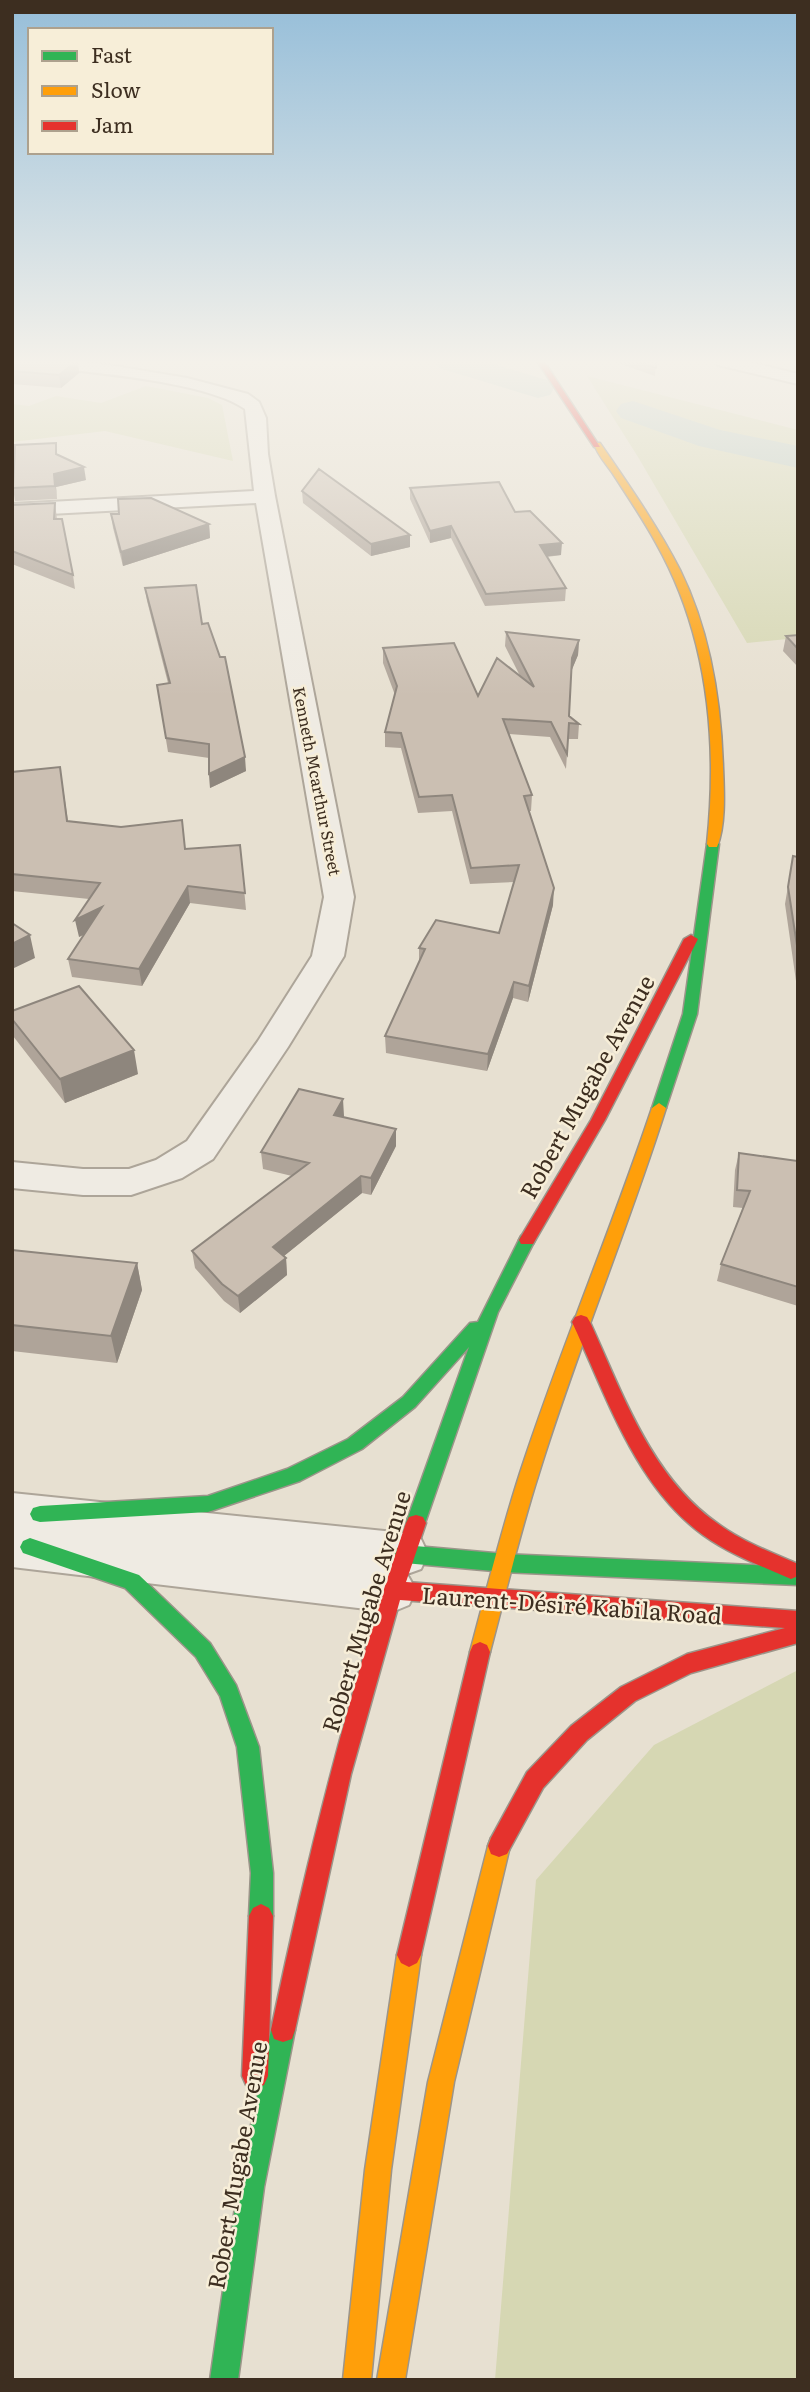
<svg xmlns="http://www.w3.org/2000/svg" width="810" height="2392" font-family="Literata,serif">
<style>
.green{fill:#d6d7b3}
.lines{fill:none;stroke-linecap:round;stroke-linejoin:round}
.river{fill:#bcccc2;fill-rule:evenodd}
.street-casing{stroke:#ada599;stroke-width:4}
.fast-casing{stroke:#9c958a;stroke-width:3}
.slow-casing{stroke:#9c958a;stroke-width:3}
.jam-casing{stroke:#9c958a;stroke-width:3}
.street{fill:#efebe3;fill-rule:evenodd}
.fast{fill:#30b455;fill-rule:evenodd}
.slow{fill:#ff9f0a;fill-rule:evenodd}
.jam{fill:#e5322d;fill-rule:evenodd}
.wall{fill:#afa499}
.shaded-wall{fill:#8e867d}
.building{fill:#cbbfb2;stroke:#8e867d;stroke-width:2}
.labels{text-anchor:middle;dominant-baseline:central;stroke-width:5;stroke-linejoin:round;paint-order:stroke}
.far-street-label{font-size:16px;fill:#3d2e20;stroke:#f7eed8}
.near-street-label{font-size:23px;fill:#3d2e20;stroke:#f7eed8}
</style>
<rect width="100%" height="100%" fill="#e7e0d1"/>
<path class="green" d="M587,376L798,430V638L747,643L638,457Z
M146,386L208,398L222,405L233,461L105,431L12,442V404L29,406L56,396L101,403Z
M798,1670V2380H495L536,1880L654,1745Z"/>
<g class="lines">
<path class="river" d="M435,361H484L550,381L554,388L550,395L538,398L439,368Z
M633,401L720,430L798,446V468L699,446L621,418L616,411L621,404Z"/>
<defs>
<path id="street" d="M27,361H78L115,366L187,378L248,394L259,402L266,418L268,454L275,496L354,897L344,956L288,1047L213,1159L182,1178L131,1195H83L12,1188V1162L83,1169H129L156,1160L187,1141L258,1041L312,956L324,897L256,503L12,516V504L254,491L245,409C206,381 86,372 35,366Z
M716,361H746L798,374V384L718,365Z
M12,1493L404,1533L421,1539L428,1554L421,1569L407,1574L416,1590L409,1605L392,1612L12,1567Z"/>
<path id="fast" d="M713,840L719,844L697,1014L666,1108L659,1113L652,1108L683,1014L707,844Z
M527,1234L533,1236L535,1240L498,1312L423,1529L416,1531L409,1529L406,1523L469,1347L415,1407L362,1449L300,1481L208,1512L40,1522L33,1520L30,1514L33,1508L40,1506L208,1496L287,1469L348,1439L403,1397L470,1323L478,1322L521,1236Z
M30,1538L139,1575L210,1643L236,1685L259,1747L273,1873V1916L269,1924L261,1928L253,1924L249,1916L251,1873L237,1747L220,1696L196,1657L125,1588L23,1553L20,1547L23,1541Z
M404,1545L505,1554L798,1567V1585L505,1572L404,1563L397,1560L394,1554L397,1548Z
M283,2018L292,2021L295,2030L264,2187L238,2380H210L238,2187L271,2030L274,2021Z"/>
<path id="slow" d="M594,443H600C628,484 657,525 680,570C710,631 721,700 723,767C724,791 726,825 717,847H709L707,844C718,740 708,635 656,543C643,519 628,497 613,474C607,465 596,453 594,443Z
M659,1103L666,1108C627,1231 577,1350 539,1473C520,1532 506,1592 490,1652L487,1659L480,1662L473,1659L470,1652C486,1592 501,1532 520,1473C560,1350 611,1231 652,1108Z
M499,1835L507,1838L510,1846L454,2082L405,2380H377L428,2082L488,1846L491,1838Z
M409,1943L417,1947L421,1955L391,2170L371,2380H343L365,2170L397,1955L401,1947Z"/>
<path id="jam" d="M537,361H544L600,447H594Z
M691,935L698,939L605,1120L533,1244H521L519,1240L591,1120L684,939Z
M581,1315L587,1317L590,1322C622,1392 651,1477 717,1523C741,1541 770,1552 798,1564V1576L791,1579L784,1576C756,1564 728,1553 703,1535C635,1486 606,1395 572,1322L575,1317Z
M416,1515L423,1517L426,1523L406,1582L798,1611V1643L691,1673L635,1701L587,1740L543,1788L507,1854L499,1857L491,1854L488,1846L491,1838L527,1772L571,1726L621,1687L687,1654L785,1628L400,1600L351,1774L295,2030L292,2039L283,2042L274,2039L271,2030C307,1858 349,1688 406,1523L409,1517Z
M480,1642L487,1645L490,1652L421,1955L417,1963L409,1967L401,1963L397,1955L470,1652L473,1645Z
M261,1904L269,1908L273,1916L268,2076L264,2085L255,2089L246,2085L242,2076L249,1916L253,1908Z"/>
</defs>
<use href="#street" class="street-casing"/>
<use href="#fast" class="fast-casing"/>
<use href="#slow" class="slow-casing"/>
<use href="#jam" class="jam-casing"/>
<use href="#street" class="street"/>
<use href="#fast" class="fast"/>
<use href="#slow" class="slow"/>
<use href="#jam" class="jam"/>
</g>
<path class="wall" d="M12,361L79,373L61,388L12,384Z
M612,361H656L655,376Z
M58,455L86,480L56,487L57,499L15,501L13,488Z
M410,488L515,512L561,555L547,557L566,588L565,601L485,606L451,538L430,543L410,499Z
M302,491L410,547L371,556L303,503Z
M55,503L57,519L73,575L75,589L12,564V505Z
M111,514L209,524L210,538L123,566L113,528Z
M145,588L202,624L246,771L210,788L209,758L168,752L157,685L168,683L147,601Z
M506,632L579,640L578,655L571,671L569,716L579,724L578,739H568L566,769L550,737L509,734L532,795L531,811H529L553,905L528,1002L513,998L487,1071L386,1053L385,1036L419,962V948L499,933L514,882L470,884L452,811L418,813L401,748L385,747V732L395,695L383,663V648L478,696L520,676L505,646Z
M798,635V667L783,651L786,636Z
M60,767L68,821L186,849L240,845L246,910L190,903L142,986L72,977L68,959L85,934L79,937L89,899L12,891V772Z
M793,856L798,857V988H797L785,904Z
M12,1011L138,1074L65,1103L13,1036Z
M343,1099V1117L396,1129V1146L371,1195L362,1193L284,1256L286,1258L287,1275L240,1313L224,1301L195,1268L192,1251L292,1176L263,1169L261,1152Z
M739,1153L798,1161V1306L717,1281L721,1264L743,1208L733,1207L735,1170Z
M12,1250L137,1263L142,1290L117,1363L12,1351Z"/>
<path class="shaded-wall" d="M78,361L79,373L61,388L59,375Z
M84,467L86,480L56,487L57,499L54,474Z
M209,524L210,538L123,566L121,552Z
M451,526V538L430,543V531Z
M410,535V547L371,556V544Z
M562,543L561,555L539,557L540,545Z
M579,640L578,655L571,672L572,658Z
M245,757L246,771L210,788L209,774Z
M188,886L190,903L142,986L139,969Z
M554,888L553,905L528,1002L529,986Z
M102,907L105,924L79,937L75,920Z
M30,935L35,958L12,969V944Z
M514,982L513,998L487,1071L488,1054Z
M134,1050L138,1074L65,1103L60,1079Z
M343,1099L344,1116L335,1132L334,1115Z
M396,1129V1146L371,1195V1178Z
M361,1176L362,1193L274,1264L273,1247Z
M286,1258L287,1275L240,1313L238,1296Z
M137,1263L142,1290L117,1363L111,1336Z"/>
<path class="building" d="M12,361H77L59,375L12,371Z
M634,361H656V368Z
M56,443V454L84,467L54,474L55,486L13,488L15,445Z
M319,469L410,535L371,544L302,491Z
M499,482L515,512L530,511L562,543L540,545L566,588L486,594L451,526L430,531L410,488Z
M151,498L209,524L121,552L111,514H119L118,499Z
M55,503L54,519H62L73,575L12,551V505Z
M196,585L202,624L208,623L220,657H225L245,757L209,774V744L166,738L157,685L170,683L145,588Z
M506,632L579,640L572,658L569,716L579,724L569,723L567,754L551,722L503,719L532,795L524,796L554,888L529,986L514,982L488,1054L385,1036L425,949L419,948L436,920L499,933L519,865L471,868L452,795L419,797L401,733L385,732L397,686L383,648L454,643L478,696L497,658L534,687Z
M798,635V649L786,636Z
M60,767L67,821L121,827L182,820L185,849L240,845L245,893L188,886L139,969L68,959L102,907L75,920L100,883L12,874V772Z
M793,856L798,857V952L788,887Z
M12,923L30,935L12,944Z
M79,986L134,1050L60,1079L12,1019V1011Z
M299,1089L343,1099L334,1115L396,1129L371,1178L361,1176L273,1247L286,1258L238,1296L222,1284L192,1251L309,1163L261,1152Z
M739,1153L798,1161V1287L721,1264L750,1191L737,1190Z
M12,1250L137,1263L111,1336L12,1325Z"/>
<linearGradient id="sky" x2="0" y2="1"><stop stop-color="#96bed9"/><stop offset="0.52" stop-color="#f4f1ea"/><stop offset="1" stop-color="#f4f1ea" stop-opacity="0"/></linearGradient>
<rect width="810" height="696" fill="url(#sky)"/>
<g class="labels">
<g class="far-street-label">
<text transform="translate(318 781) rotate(79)">Kenneth Mcarthur Street</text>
</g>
<g class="near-street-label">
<text transform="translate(586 1086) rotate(-61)">Robert Mugabe Avenue</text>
<text transform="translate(572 1604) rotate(4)">Laurent-Désiré Kabila Road</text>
<text transform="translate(365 1611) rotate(-73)">Robert Mugabe Avenue</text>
<text transform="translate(236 2165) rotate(-80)">Robert Mugabe Avenue</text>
</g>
</g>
<rect width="810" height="2392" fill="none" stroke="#3d2e20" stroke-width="28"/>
<rect x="28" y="28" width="245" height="126" fill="#f7eed8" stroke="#ada18e" stroke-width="2"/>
<rect x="42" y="51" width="35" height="10" fill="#30b455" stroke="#ada18e" stroke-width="2"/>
<text x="91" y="63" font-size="21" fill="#3d2e20">Fast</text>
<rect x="42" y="86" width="35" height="10" fill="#ff9f0a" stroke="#ada18e" stroke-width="2"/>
<text x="91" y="98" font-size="21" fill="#3d2e20">Slow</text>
<rect x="42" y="121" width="35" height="10" fill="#e5322d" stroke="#ada18e" stroke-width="2"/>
<text x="91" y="133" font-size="21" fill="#3d2e20">Jam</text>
</svg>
